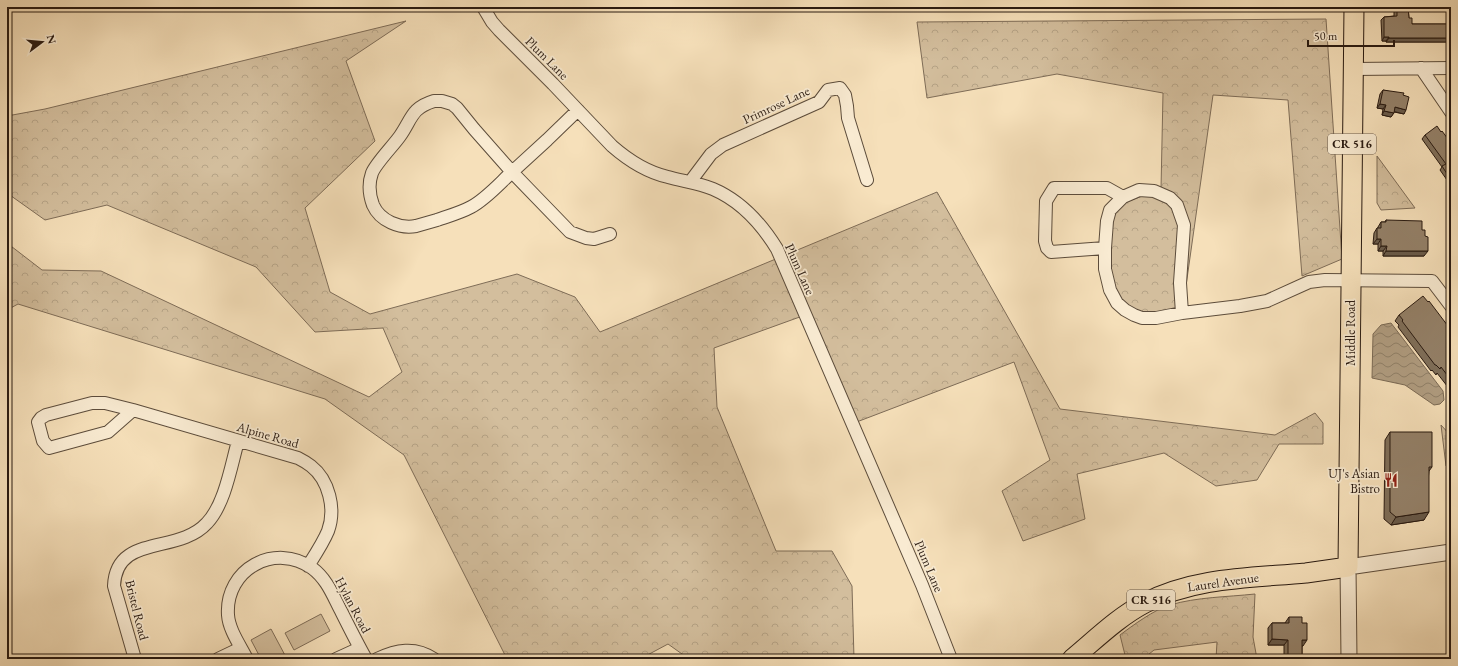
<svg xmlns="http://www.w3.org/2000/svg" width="1458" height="666" font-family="'EB Garamond',serif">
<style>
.forest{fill:url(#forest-crowns);stroke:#7e6c57}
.wetland{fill:url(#wetland-marsh);stroke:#7e6c57}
.garden{fill:#d3be9d;stroke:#7e6c57}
.water{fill:url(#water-waves);stroke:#7a6954}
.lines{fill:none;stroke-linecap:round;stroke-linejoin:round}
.stream{stroke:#7a6954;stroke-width:3.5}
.minor-casing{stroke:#5c4c3b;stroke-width:14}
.tertiary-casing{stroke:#5c4c3b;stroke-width:17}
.primary-casing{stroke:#291a11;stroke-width:21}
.minor{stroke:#f9ebd2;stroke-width:12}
.tertiary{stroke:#f9ebd2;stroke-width:15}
.primary{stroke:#f6e0ba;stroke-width:19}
.wall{fill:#7f6f5a;stroke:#291a11}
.shaded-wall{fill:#685a4a;stroke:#291a11}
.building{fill:#948169;stroke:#291a11}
.labels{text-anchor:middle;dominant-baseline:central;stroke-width:3.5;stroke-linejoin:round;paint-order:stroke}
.shield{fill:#f9ebd2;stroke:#67594b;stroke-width:1}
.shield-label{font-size:12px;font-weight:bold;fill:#291a11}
.street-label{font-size:13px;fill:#291a11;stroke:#f9ebd2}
.poi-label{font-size:13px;fill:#291a11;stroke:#f9ebd2;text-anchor:end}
</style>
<defs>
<pattern id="forest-crowns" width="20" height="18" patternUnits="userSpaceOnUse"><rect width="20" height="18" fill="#d3be9d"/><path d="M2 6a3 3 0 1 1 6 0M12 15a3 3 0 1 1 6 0" fill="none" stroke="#b5a386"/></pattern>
<pattern id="wetland-marsh" width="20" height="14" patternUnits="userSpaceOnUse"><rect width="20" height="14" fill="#d3be9d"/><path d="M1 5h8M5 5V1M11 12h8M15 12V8" fill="none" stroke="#b5a386"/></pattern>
<pattern id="water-waves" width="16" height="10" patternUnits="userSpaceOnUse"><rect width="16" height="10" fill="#b09d81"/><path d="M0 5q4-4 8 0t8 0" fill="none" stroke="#8f7f68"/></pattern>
</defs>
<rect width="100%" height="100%" fill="#f6e0ba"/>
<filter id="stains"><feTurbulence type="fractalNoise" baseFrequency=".005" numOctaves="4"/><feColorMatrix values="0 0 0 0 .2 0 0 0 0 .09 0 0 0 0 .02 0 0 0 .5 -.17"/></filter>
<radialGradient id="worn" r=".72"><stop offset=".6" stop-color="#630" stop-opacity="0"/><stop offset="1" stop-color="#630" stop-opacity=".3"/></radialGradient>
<path class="forest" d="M1326,19L1342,259L1302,276L1288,100L1213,95L1183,307L1156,319L1116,301L1108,263L1113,207L1161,189L1163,93L1057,74L927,98L917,22Z
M406,21L346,61L375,141L305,208L330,292L370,314L517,274L575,297L600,332L937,192L1060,409L1275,435L1315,413L1323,423V444H1279L1257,480L1216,486L1164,453L1077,474L1085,519L1023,541L1002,491L1050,460L1014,362L854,423L808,314L714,348L717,407L776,551H832L852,586L854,659H689L668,644L640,659H507L404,455L325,399L18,304L7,310V243L42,270L101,271L369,397L402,372L383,328L315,332L256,267L107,205L45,220L7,193V116L45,109Z
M1377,156L1415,208L1381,210L1377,203Z
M1255,594L1253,637L1257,659H1216L1217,642L1154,650L1143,659H1126L1120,635C1132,626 1155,609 1170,605C1197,597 1227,597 1255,594Z"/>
<path class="wetland" d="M1441,425L1451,436V469L1446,466Z"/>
<path class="garden" d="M321,614L330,631L294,650L285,633Z
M271,629L287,659H261L251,640Z"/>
<path class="water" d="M1391,323L1443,391L1444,400L1440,404L1434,405L1405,385L1372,378L1373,334L1381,325Z"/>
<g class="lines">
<path class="stream" d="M1449,445L1451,456"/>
<defs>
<path id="minor" d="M483,7L492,22L499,30L553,84L612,146C628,160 646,172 668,177C682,181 699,183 713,189C741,201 761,223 777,249L922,585L951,659
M1421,68L1451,112
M1354,69L1451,68
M434,101H442L452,104L457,108L474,129L512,172C499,184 486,199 471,207C460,213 448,216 437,220C430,222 423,224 416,226C400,229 380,221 373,205C369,194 368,184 372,173C376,163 393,146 400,136C412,119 411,108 434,101Z
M578,110L547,140L512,172L570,232L586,238L594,239L610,234
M690,182L711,154L723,145L819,102L828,90L840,88L845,95L847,106L848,118L867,180
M1105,248L1051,252L1047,248L1045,241L1046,201L1054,188H1107L1123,197
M1182,313L1180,283L1184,225L1177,205L1170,198L1154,191L1139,190L1123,197L1110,210L1107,221L1105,248V269L1110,290L1117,303L1125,310L1134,315L1142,318H1156L1182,313L1240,306L1267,301L1309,282L1325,280L1432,281L1451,306
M92,403H105L133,410L108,432L49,448L43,441L38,422L41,418L46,415Z
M133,410L298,458C302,460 307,463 311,466C329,480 336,509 328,531C323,543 315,555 308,566
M135,659L114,586C116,533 178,555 207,523C225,504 231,466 238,441
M218,659L241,648
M247,659C240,645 229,630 228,615C225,569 275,542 312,568C327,579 333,596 341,611C349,627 357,643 366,659
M336,659L360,648
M377,659C396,650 415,646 434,659"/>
<path id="tertiary" d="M1349,659L1348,567L1451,552"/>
<path id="primary" d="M1072,659C1095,640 1118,617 1145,603C1195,577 1251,578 1306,573C1320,571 1334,569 1348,567L1354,7"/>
</defs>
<use href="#minor" class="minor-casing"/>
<use href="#tertiary" class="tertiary-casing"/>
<use href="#primary" class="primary-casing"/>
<use href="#minor" class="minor"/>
<use href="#tertiary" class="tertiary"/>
<use href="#primary" class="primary"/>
</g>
<path class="wall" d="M1395,7H1408L1409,18L1412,24H1451V42H1386V41H1382L1381,20L1384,17L1394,16V9Z
M1383,90L1403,95L1404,114L1394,112L1391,117L1382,115L1383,109L1377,108L1380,94Z
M1441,132L1451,143V184L1448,179L1447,180L1440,170L1442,167L1422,139L1425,135Z
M1386,220L1422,230L1424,256H1383V251H1378V244H1373L1374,233L1377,228H1378V227L1381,222H1385Z
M1399,315L1451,330V391L1437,373L1436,375L1432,370L1431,371L1398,327L1399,325L1395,321Z
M1390,432L1432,467L1429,471L1424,520L1391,525L1384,519L1385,440Z
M1289,617L1303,646H1302V657L1301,659H1284V645H1268V628L1272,623H1285Z"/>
<path class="shaded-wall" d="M1384,37H1389L1386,41H1382Z
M1389,38H1451V42H1386Z
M1380,104L1386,105L1383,109L1377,108Z
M1395,107L1406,110L1404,114L1392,111Z
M1384,111L1394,113L1391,117L1382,115Z
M1377,239H1381L1378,244H1373Z
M1381,246H1387L1383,251H1378Z
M1386,251H1428L1424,256H1383Z
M1429,512L1424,520L1391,525L1396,517Z
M1272,639L1288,640L1284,645H1268Z
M1302,640H1307L1303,646L1298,645Z
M1288,657H1302L1301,659H1286Z"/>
<path class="building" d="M1397,7H1408L1409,18H1412V24H1451V38H1389V37H1384V17L1397,16Z
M1383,90L1404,93L1403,95L1409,97L1406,110L1395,107L1394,113L1384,111L1386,105L1380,104Z
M1437,126L1441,132L1442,131L1451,143V176L1449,177L1442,166L1446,164L1425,135Z
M1386,220L1422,221V230H1425V236L1428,237V251H1386L1387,246H1381V239H1377V228H1381V222H1386Z
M1423,296L1428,302L1429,301L1451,330V380L1441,367L1440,369L1436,365H1435L1402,321L1403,320L1399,315Z
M1390,432H1432V467H1429V512L1396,517L1390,512Z
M1289,617H1302V623H1307V640H1302V657H1288V640L1272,639V623H1289Z"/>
<defs>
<symbol id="restaurant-bare" viewBox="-9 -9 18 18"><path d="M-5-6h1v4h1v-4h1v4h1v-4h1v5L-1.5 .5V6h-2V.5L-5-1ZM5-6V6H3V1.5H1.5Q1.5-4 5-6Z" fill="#8f2418" stroke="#f9ebd2" stroke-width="2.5" paint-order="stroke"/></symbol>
</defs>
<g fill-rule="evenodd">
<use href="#restaurant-bare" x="1381" y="470" width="20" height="20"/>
</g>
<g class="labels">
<g class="shield">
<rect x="1328" y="134" width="48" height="20" rx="3"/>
<rect x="1127" y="590" width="48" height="20" rx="3"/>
</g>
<g class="shield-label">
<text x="1352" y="144">CR 516</text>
<text x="1151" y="600">CR 516</text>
</g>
<g class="street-label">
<text transform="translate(547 58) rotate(45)">Plum Lane</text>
<text transform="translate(776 105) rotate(-25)">Primrose Lane</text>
<text transform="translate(800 269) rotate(66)">Plum Lane</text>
<text transform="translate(1350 333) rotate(-90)">Middle Road</text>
<text transform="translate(268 435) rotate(16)">Alpine Road</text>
<text transform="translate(929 566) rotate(67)">Plum Lane</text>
<text transform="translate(1223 582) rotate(-8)">Laurel Avenue</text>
<text transform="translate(353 605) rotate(62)">Hylan Road</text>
<text transform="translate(137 610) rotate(76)">Bristel Road</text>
</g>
<g class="poi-label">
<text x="1380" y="473">UJ's Asian<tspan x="1380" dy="15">Bistro</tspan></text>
</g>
</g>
<rect width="1458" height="666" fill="none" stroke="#f6e0ba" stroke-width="24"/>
<rect x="8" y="8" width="1442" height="650" fill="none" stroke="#291a11" stroke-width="2"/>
<rect x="12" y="12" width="1434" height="642" fill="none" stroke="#291a11"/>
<g transform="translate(42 42) rotate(74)" stroke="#f9ebd2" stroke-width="3" paint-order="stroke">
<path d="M0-3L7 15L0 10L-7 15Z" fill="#291a11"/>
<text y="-6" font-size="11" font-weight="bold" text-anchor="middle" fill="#291a11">N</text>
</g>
<path d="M1308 40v6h86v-6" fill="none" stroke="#291a11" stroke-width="2"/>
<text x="1314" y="40" font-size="12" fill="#291a11" stroke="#f9ebd2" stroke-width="3" paint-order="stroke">50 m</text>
<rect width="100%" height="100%" filter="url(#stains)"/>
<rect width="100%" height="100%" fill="url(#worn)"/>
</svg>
